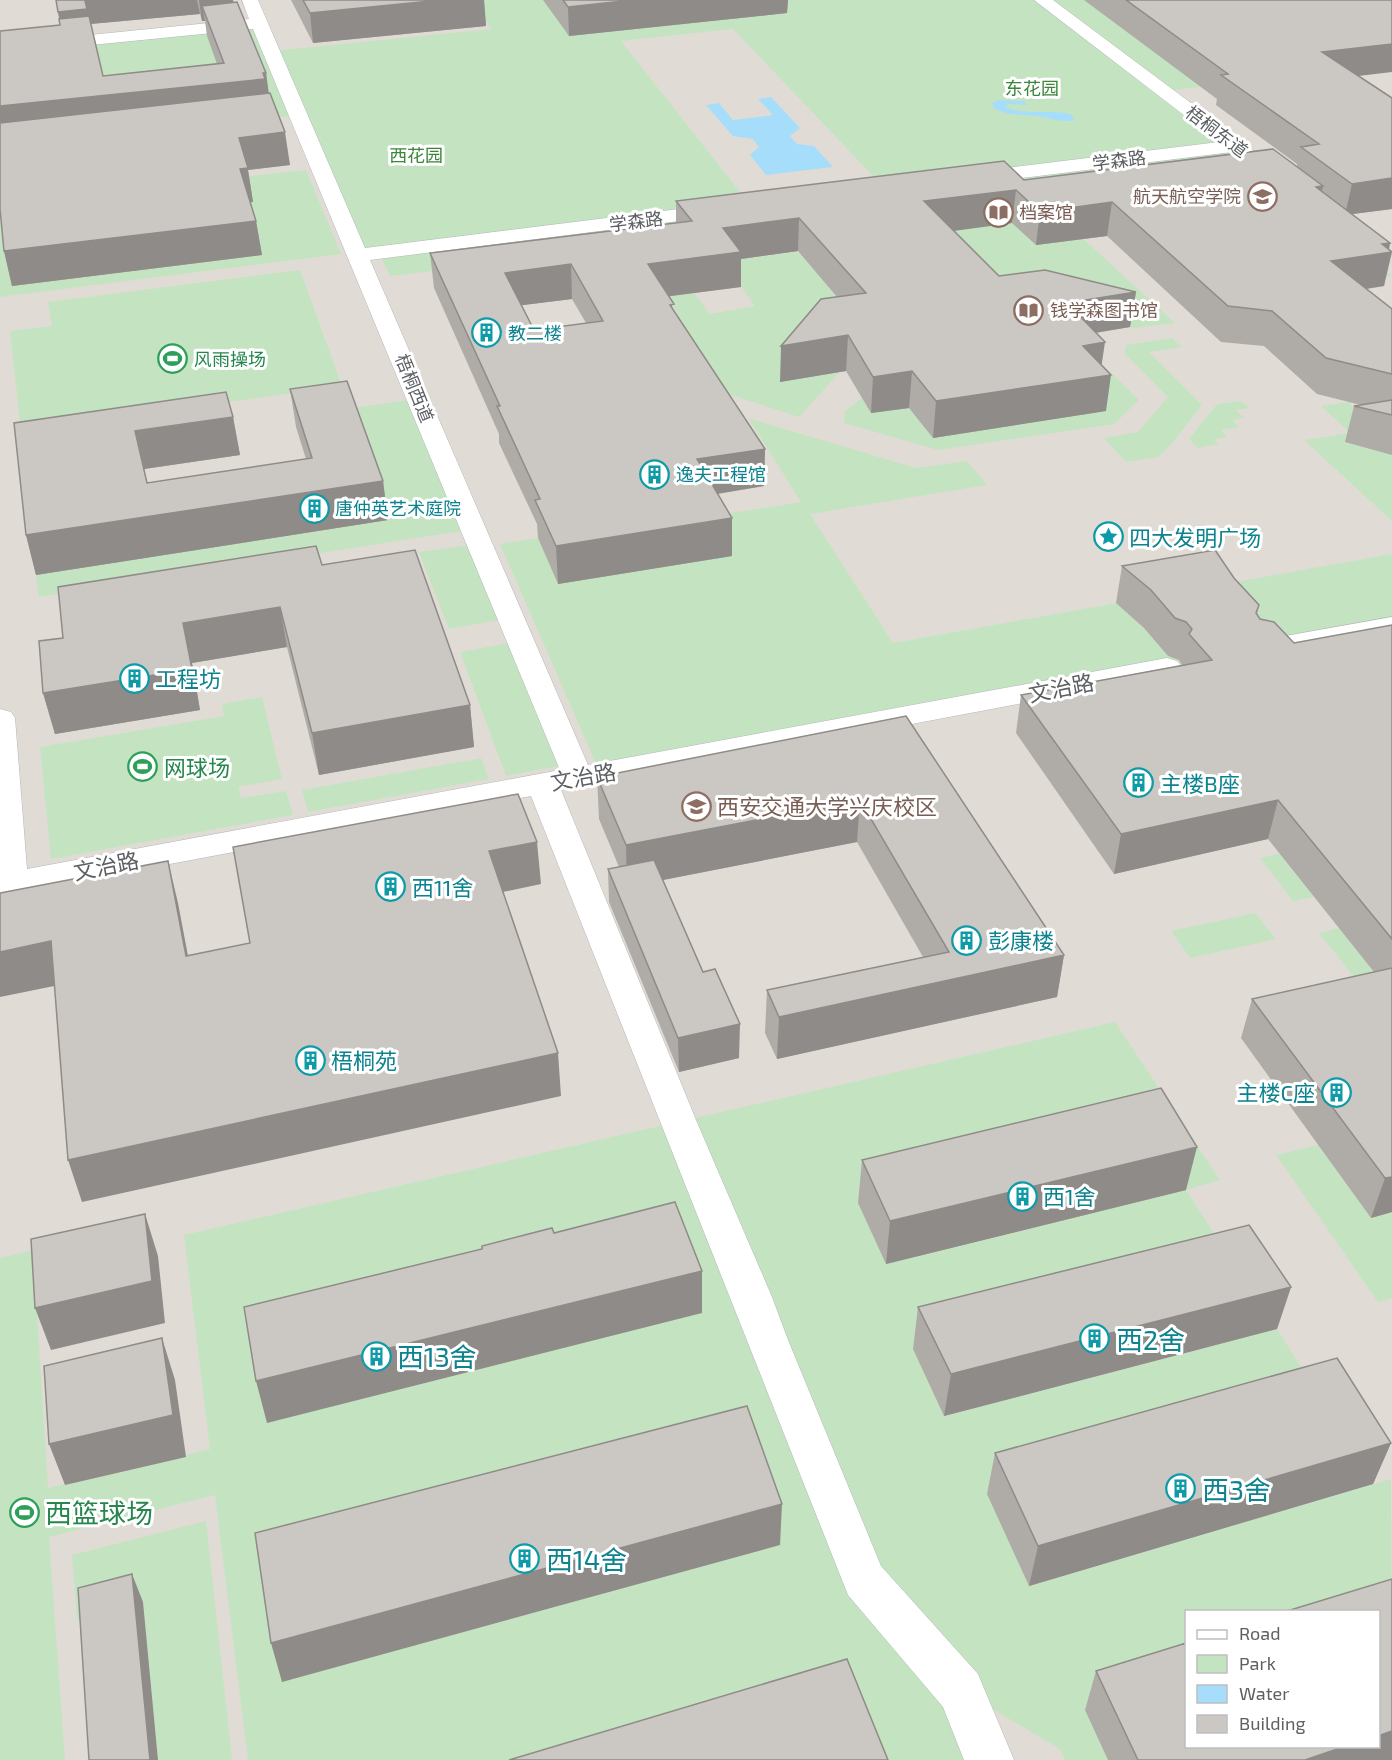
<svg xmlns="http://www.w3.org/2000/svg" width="1392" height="1760" font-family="'Exo 2','Noto Sans SC',sans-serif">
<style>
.education{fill:#e0dcd5;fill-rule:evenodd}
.green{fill:#c4e4c1;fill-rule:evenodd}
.water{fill:#a6ddfb}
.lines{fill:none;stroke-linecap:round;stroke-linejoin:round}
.minor-casing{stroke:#b4b7ba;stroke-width:1}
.minor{fill:#fff;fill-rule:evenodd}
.wall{fill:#afaba7;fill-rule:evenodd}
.shaded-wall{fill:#8e8b88}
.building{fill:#cbc7c2;stroke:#8e8b88;stroke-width:1.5;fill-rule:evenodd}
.labels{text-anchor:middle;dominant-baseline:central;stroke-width:6;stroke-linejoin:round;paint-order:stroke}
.far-park-label{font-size:18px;fill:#3c853a;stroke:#fff}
.far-street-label{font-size:18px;fill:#5c6063;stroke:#fff}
.far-education-label{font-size:18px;fill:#785e54;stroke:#fff;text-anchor:start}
.far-culture-label{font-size:18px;fill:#0d838f;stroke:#fff;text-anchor:start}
.far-leisure-label{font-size:18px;fill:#27864d;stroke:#fff;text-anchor:start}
.culture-label{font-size:22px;fill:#0d838f;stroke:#fff;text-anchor:start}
.street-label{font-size:22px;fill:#5c6063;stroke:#fff}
.leisure-label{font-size:22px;fill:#27864d;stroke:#fff;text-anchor:start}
.education-label{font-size:22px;fill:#785e54;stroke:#fff;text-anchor:start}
.near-culture-label{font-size:27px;fill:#0d838f;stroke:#fff;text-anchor:start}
.near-leisure-label{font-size:27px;fill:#27864d;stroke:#fff;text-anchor:start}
</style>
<rect width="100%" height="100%" fill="#eeebe4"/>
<path class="education" d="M0,0H1392V1760H0ZM1186,1612H1378V1746H1186Z"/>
<path class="green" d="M473,0H1209L1201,87L1164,91L1227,148L1392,276L1382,277L1260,182L1077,233L1175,323L1133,328L1040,305L882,240L1012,223L1038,211L677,234L694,293L710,314L755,306L723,262L842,245L824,282L840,301L885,295L780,381L840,372L799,417L728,394L713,373L645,260L451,269L390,276L379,252L358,255L272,51L491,29ZM733,29L877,180L744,197L621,41Z
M261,23L292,116L273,118L229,95L0,84V48Z
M306,170L341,254L0,297V202Z
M300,270L342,386L21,432L10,331L52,326L48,302Z
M1172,338L1182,347L1149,352L1202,405L1169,447L1158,457L1126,462L1104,438L1138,432L1168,397L1124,353L1127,345Z
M1090,352L1139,400L1114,424L938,450L844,423L845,411L862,398L871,413L958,400L918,419L933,438Z
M409,400L462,531L39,597L36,575L387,520L330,411Z
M1241,401L1250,408L1236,410L1244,418L1232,420L1239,427L1221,430L1227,437L1214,439L1219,444L1198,448L1189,439L1217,404Z
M1348,402L1379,428L1392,455V521L1304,440L1350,433L1321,406Z
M748,418L916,468L967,461L987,485L810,514L893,643L1392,554V625L600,773L500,544L705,511L731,513L801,502Z
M470,545L500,620L449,629L419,552Z
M509,643L559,766L506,776L460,652Z
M262,697L282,779L238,787L241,798L286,791L293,815L51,859L40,747L224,716L222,704Z
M481,758L489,779L308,812L302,790Z
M1315,845L1285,861L1314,897L1293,901L1260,858Z
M1255,913L1276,939L1190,958L1171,931Z
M1339,928L1385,986L1365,991L1319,933Z
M1115,1022L1220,1180L1186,1190L1236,1267L944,1416L1277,1329L1321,1399L1029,1586L1391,1479L1392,1760H1065L1060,1749L962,1691L989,1760H248L215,1495L49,1537L65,1760H0V1258L33,1250L48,1488L210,1449L184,1235ZM1186,1612H1378V1746H1186Z
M1318,1145L1371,1218L1392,1212V1298L1378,1302L1276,1155Z
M206,1521L232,1760H158L143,1603L77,1620L72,1555Z"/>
<path class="water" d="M771,97L800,128L790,136L797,144L814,146L833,167L766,175L750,155L759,147L753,139L733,136L706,105L719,103L733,120L773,115L758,99Z
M998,100L1024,101L1027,105L1009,104L1005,107C1026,116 1049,109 1071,114L1075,120C1063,123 1054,119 1042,117C1023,114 1014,117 995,109L992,103Z"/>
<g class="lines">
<defs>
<path id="minor" d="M242,0H258L365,248L719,204L726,206L729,210L726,214L719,216L370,260L588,765L1167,658L1177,661L1182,667L1177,673L1167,676L561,790L696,1120L772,1297L788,1340L881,1566L978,1674L1014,1760H964L943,1707L848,1595L531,796L0,896V709L11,712L15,718L27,869L560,770L253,29L0,54V44L249,19Z
M1034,0H1053L1251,148L1254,152L1251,156L1244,158L1232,152L973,184L966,182L963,178L966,174L973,172L1219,142Z
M1392,617V633L1263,658L1253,655L1249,649L1253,643L1263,640Z"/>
</defs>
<use href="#minor" class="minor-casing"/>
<use href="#minor" class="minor"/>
</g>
<path class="wall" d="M56,0H233L266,73L269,93L290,165L248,170L253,202H250L256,221L262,255L12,286L4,251L60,25ZM200,14L202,21H205L207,36L217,64L103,76L91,24Z
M291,0H484L486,26L313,43Z
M543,0H788L787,13L569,36Z
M1084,0H1392L1359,76L1392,98V209L1352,214L1390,243L1384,286L1367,289L1392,309V455L1345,442L1354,406L1361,405L1317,394L1264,346L1221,342L1107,236L1036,245L1012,223L954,231L999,276L1136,292L1130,327L1096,333L1101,365L1106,411L933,438L909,408L871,413L846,371L780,382L837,297L798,251L741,259V287L668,296L674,311L765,449L764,486L718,494L732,556L558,584L538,538L537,524L499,443V434L434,288L430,253L676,223V201L1024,180L1297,166V164L1216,105L1217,99ZM572,299L586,323L534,330L522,305Z
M290,389L383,481L388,520L36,575L26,535L233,417L240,455L144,469L147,483L306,459L296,427Z
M322,565L470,705L474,747L319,775L287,647L192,663L200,710L55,734L43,693L63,638Z
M1122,566L1234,578L1259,605L1257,614L1260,619L1294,643L1392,625V1212L1371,1218L1241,1038L1252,999L1374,972L1268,839L1114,874L1016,733L1021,695L1182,665L1179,660L1168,656L1144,628L1116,603Z
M906,716L1064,955L1057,997L777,1059L765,1033L767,990L923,957L857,842L663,880L739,1058L679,1072L609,902L608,869L619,867L599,819L597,777Z
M862,1160L1186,1190L886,1264L858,1203Z
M1291,1287L1277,1329L944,1416L913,1349L918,1307Z
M1391,1443L1373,1484L1029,1586L987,1494L995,1453Z
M1096,1671L1392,1760H1108L1085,1710Z"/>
<path class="shaded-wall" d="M94,0H197L200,14L90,24L63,35L58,12L85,1Z
M199,0H233L235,18L202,6L205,21H202Z
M441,0H484L486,26L313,43L310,13Z
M633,0H788L787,13L569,36L568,7Z
M1392,44V72L1316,81L1322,52Z
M266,73L270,105L0,140V106Z
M285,132L290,165L248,170L253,202L245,203L240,169L239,138Z
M1392,178V209L1345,215L1352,184Z
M1323,186L1316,219V187Z
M1016,190L1012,223L922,235L924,201Z
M1112,202L1107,236L1036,245L1040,212Z
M799,218L798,251L741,259V287L648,299V264L723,228Z
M256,221L262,255L12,286L4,251Z
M1390,243L1388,253L1392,252L1384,286L1323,295L1331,261L1382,244Z
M571,264L572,299L508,307L505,273Z
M1136,292L1130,327L1063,338L1067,303Z
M848,335L846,371L780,382L781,346Z
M1105,342L1100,376L1111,375L1106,411L933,438L936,401L1083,346Z
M912,371L909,408L871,413L873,377Z
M233,417L240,455L144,469L135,431Z
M765,449L764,486L697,497V459Z
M383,481L388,520L36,575L26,535Z
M732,518V556L558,584L556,546Z
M280,607L287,647L192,663L200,710L55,734L43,693L183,623Z
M470,705L474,747L319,775L312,733Z
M860,800L857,842L627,887L626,845Z
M1278,800L1268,839L1114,874L1121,834Z
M537,842L541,884L493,894L489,851Z
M168,861L178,903L196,998L186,956Z
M51,941L64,984L0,997V952Z
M1064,955L1057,997L777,1059L779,1017Z
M740,1024L739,1058L679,1072L678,1038Z
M558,1053L561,1096L82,1202L68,1160Z
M1197,1147L1186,1190L886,1264L890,1221Z
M1392,1177V1212L1371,1218L1385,1178Z
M145,1214L158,1256L165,1323L51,1350L35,1308Z
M702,1271V1313L267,1423L256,1381Z
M1291,1287L1277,1329L944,1416L951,1374Z
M162,1338L175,1380L186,1457L65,1485L49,1444Z
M1391,1443L1373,1484L1029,1586L1038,1546Z
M782,1504L780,1545L282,1682L271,1643Z
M132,1574L143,1602L158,1760H150Z
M1392,1731V1760H1305L1346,1746H1378V1736Z"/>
<path class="building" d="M56,0H94L85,1L87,9L58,12Z
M303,0H441L310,13Z
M563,0H633L568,7Z
M1126,0H1392V44L1322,52L1392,98V178L1352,184L1301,147L1319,144L1221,75L1228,74Z
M237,2L266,73H263L265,79L0,106V31L60,25L59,19L89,16L103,76L224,63L202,6Z
M270,93L285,132L239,138L248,168L240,169L256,221L4,251L0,209V123Z
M1273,149L1323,186L1316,187L1390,243L1382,244L1392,252L1331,261L1392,309V374L1326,358L1272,311L1228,306L1112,202L1040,212L1016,190L924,201L999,276L1045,270L1136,292L1067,303L1105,342L1083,346L1111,375L936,401L912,371L873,377L848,335L781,346L821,299L866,293L799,218L723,228L741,252L648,264L674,304L670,305L765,449L697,459L732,518L556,546L535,500L540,499L497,406H500L430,253L692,221L676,201L1004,161L1024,180ZM571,264L603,321L534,330L505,273Z
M347,381L383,481L26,535L14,423L226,392L233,417L135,431L147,483L312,458L290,389Z
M1392,400V415L1354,406Z
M316,546L322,565L415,550L470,705L312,733L280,607L183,623L192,669L43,693L39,641L63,638L58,587Z
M1215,550L1234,578L1259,605L1256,613L1260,619L1274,622L1294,643L1392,625V939L1278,800L1121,834L1021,695L1212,660L1189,634L1192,629L1186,622L1175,618L1151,590L1122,566Z
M906,716L1064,955L779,1017L767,990L949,952L860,800L626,845L597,777Z
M518,794L537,842L489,851L558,1053L68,1160L51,941L0,952V893L168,861L186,956L250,943L233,847Z
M654,860L703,972L715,969L740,1024L678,1038L608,869Z
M1392,968V1177L1385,1178L1252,999Z
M1161,1088L1197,1147L890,1221L862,1160Z
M675,1202L702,1271L256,1381L244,1307L482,1249V1246L552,1228L554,1233Z
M145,1214L152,1281L35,1308L31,1239Z
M1249,1225L1291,1287L951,1374L918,1307Z
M162,1338L173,1415L49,1444L44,1366Z
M1337,1358L1391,1443L1038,1546L995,1453Z
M747,1406L782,1504L271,1643L255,1533Z
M132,1574L150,1760H89L78,1588Z
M1392,1579V1731L1378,1736V1611H1287Z
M1186,1643V1746H1346L1305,1760H1138L1096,1671Z
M847,1659L888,1760H509Z"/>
<defs>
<symbol id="university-ring" viewBox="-11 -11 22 22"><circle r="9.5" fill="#fff" stroke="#8d6e63" stroke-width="1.5"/><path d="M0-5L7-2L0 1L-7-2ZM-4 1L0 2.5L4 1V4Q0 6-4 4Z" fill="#8d6e63"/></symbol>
<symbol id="library-ring" viewBox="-11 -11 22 22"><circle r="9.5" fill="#fff" stroke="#8d6e63" stroke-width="1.5"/><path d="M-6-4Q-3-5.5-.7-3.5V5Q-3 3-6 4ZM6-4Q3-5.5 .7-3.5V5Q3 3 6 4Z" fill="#8d6e63"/></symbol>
<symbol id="building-ring" viewBox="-11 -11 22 22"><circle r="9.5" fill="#fff" stroke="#0f9aa8" stroke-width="1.5"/><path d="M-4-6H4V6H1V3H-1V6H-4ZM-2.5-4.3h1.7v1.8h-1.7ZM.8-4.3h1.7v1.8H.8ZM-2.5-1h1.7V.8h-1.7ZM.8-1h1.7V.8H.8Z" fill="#0f9aa8"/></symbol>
<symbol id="stadium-ring" viewBox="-11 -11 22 22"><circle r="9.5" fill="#fff" stroke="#2e9e5b" stroke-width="1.5"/><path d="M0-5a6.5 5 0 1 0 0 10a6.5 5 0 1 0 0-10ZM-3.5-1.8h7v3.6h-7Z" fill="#2e9e5b"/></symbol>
<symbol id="sight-ring" viewBox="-11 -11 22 22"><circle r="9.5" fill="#fff" stroke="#0f9aa8" stroke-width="1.5"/><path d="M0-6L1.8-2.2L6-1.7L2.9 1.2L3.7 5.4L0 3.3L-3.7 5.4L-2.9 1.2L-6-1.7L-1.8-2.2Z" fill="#0f9aa8"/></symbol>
</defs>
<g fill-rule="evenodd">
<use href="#university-ring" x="1246" y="180" width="33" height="33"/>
<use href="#library-ring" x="982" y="196" width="33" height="33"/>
<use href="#library-ring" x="1012" y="294" width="33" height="33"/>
<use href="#building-ring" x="470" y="316" width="33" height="33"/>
<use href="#stadium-ring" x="156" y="342" width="33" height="33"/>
<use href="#building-ring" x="638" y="458" width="33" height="33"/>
<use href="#building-ring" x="298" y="492" width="33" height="33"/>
<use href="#sight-ring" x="1092" y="520" width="33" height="33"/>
<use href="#building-ring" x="118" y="662" width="33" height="33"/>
<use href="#stadium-ring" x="126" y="750" width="33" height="33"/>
<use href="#building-ring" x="1122" y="766" width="33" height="33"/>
<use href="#university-ring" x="680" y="790" width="33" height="33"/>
<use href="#building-ring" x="374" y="870" width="33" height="33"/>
<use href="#building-ring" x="950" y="924" width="33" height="33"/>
<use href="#building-ring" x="294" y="1044" width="33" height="33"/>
<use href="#building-ring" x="1320" y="1076" width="33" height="33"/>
<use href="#building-ring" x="1006" y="1180" width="33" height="33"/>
<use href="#building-ring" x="1078" y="1322" width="33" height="33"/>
<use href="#building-ring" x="360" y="1340" width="33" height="33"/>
<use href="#building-ring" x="1164" y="1472" width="33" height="33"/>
<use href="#stadium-ring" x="8" y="1496" width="33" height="33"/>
<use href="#building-ring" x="508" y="1542" width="33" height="33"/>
</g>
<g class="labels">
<g class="far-park-label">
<text x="1032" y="88">东花园</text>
<text x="416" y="155">西花园</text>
</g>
<g class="far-street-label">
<text transform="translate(1217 131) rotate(37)">梧桐东道</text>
<text transform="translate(1119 160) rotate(-7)">学森路</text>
<text transform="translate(636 221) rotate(-7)">学森路</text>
<text transform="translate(415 388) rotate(68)">梧桐西道</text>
</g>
<g class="far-education-label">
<text x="1241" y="196" text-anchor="end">航天航空学院</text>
<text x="1019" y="212">档案馆</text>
<text x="1050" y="310">钱学森图书馆</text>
</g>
<g class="far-culture-label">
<text x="508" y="333">教二楼</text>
<text x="676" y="474">逸夫工程馆</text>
<text x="335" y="508">唐仲英艺术庭院</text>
</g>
<g class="far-leisure-label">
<text x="194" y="359">风雨操场</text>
</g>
<g class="culture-label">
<text x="1129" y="537">四大发明广场</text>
<text x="155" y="678">工程坊</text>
<text x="1160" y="783">主楼B座</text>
<text x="412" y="887">西11舍</text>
<text x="988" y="940">彭康楼</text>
<text x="331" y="1060">梧桐苑</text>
<text x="1315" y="1092" text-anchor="end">主楼C座</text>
<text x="1043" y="1196">西1舍</text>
</g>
<g class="street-label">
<text transform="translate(1061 687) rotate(-11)">文治路</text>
<text transform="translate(583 776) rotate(-10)">文治路</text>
<text transform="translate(106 865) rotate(-11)">文治路</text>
</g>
<g class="leisure-label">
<text x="164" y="767">网球场</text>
</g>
<g class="education-label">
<text x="717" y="806">西安交通大学兴庆校区</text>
</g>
<g class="near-culture-label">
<text x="1116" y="1339">西2舍</text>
<text x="397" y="1356">西13舍</text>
<text x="1202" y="1489">西3舍</text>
<text x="546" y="1559">西14舍</text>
</g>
<g class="near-leisure-label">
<text x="45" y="1512">西篮球场</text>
</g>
</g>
<rect x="1185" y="1610" width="195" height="138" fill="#ffffff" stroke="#bebfc1" stroke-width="1.5"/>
<rect x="1197" y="1630" width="30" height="9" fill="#ffffff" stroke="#bebfc1" stroke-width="1.5"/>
<text x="1239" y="1640" font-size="18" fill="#5c6063">Road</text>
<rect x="1197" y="1655" width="30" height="18" fill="#c4e4c1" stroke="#bebfc1" stroke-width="1.5"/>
<text x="1239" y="1670" font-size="18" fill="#5c6063">Park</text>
<rect x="1197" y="1685" width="30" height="18" fill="#a6ddfb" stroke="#bebfc1" stroke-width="1.5"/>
<text x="1239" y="1700" font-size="18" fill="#5c6063">Water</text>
<rect x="1197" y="1715" width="30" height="18" fill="#cbc7c2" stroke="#bebfc1" stroke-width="1.5"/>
<text x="1239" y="1730" font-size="18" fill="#5c6063">Building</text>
</svg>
